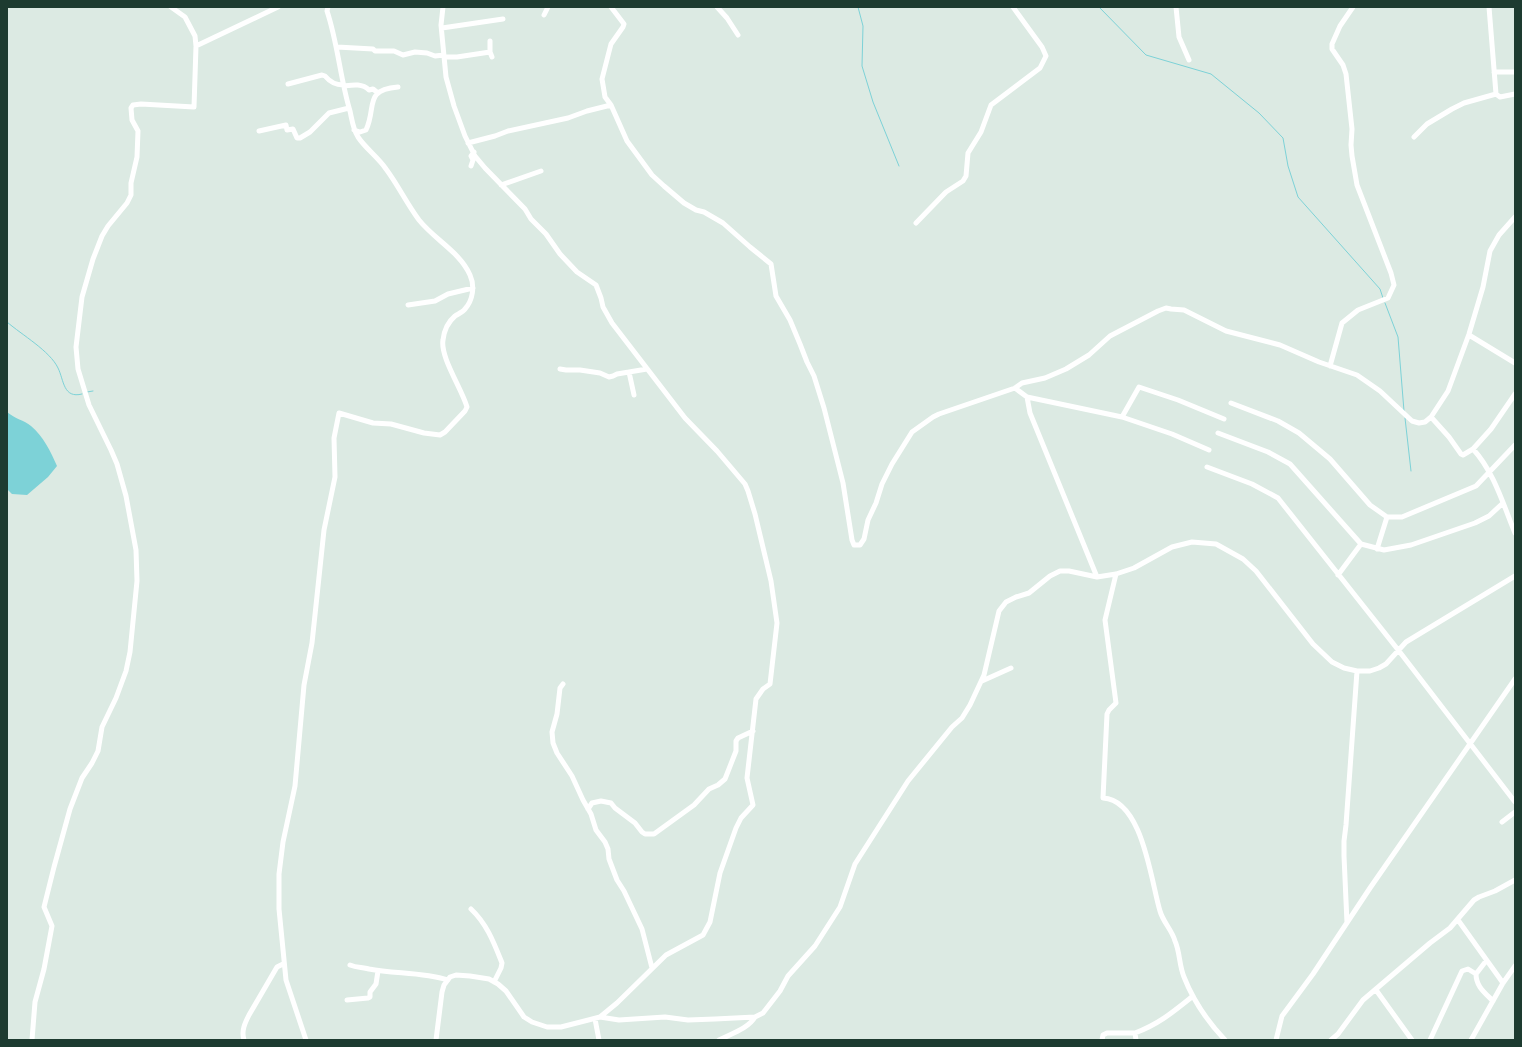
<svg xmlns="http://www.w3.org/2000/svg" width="1522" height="1047" font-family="Poppins,sans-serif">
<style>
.water{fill:#7dd2d7}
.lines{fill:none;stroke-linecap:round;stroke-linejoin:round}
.stream{stroke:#7dd2d7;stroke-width:1}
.minor{stroke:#fff;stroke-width:5}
</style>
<rect width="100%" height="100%" fill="#dceae3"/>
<path class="water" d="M7,412C15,419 24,420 31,426C43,436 51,452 57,466L48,477L27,495L12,494L7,489Z"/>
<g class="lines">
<path class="stream" d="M858,7L863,26L862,66L873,102L899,166
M1099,7L1146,55L1211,74L1259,113L1283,138L1288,166L1298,197L1380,289L1383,298
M1385,303L1398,337L1404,411
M7,322C22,335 50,351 58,368C64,380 63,399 82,394
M87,392L93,391
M1405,418L1411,471"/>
<path class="minor" d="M611,7L624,24L623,27L611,44L602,79L605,97L611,105L627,141L652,175L664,186L684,203L696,210L704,212L723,223L750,247L771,264L776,296L790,320L800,344L807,362L814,376L824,408L843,483L852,540L854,545H860L864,539L868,520L876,503L882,484L892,464L912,432L933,417L939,414L1015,388L1022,383L1045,378L1066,369L1089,355L1110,336L1158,311L1166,308L1171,309L1184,310L1226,331L1280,345L1319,362L1357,375L1380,391L1412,421L1419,423L1425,422L1431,417L1448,391L1469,334L1483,287L1490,251L1499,235L1515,217
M717,7L727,18L738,35
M1176,7L1179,37L1189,60
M1489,7L1496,94L1500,97L1515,94
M544,15L548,7
M442,28L503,19
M490,41V52L492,57
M196,46L278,7
M337,47L373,49L375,51H394L403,55L415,52L427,53L435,56L444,55
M444,57H457L490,52
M1494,72H1515
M288,84L322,75L325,76C330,82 335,85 343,85
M344,86C352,85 362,83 369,90L373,89L378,93
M354,130L360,132L366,130C377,107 363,90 398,87
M259,131L286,125L287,130L293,129L297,138H300L310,132L329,113L349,108
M1414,137L1427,124L1452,109L1464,103L1496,94
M468,143L495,136L508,131L568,118L587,111L611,105
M471,166L473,160L471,156L474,152
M501,185L541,171
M916,223L946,192L963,181L966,176L968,153L981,132L991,105L1040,68L1046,56L1042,47L1013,7
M408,305L435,301L448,294L473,288
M1469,335L1515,363
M1330,366L1342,323L1358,310L1388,298L1394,285L1391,273L1357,185L1352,156L1351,145L1352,129L1346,74L1343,65L1332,49V44L1340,26L1353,7
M560,369L566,370H580L600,373L609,377L613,376L617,374L629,372
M1015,388L1027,397L1122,417L1172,434L1209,450
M634,395L629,372L647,369
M1027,397L1030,413L1097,577
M1231,403L1278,421L1299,433L1330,459L1370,505L1387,517H1402L1476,486L1515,445
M1122,417L1139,387L1178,400L1224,419
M1431,417L1449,437L1461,454L1463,455L1473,449C1494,472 1503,504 1515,533
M1218,433L1268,452L1290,464L1361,544L1384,550L1411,545L1475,523L1489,516L1503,503
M1473,449L1491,429L1515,394
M1207,467L1252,484L1278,498L1399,651L1515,802
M1377,549L1387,517
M1116,574L1105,620L1116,703L1109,710L1107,714L1103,798C1143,800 1151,882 1160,911C1163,922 1172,930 1175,941C1180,952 1179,965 1184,977C1193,1000 1208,1022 1225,1040
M1338,575L1361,544
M982,681L1011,668
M563,684L560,688L557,714L552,732L553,743L557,753L572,776L583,800L591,814L596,830L605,842L608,849L609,859L617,880L624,891L642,929L652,968
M588,809L592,803L601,801L611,803L615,808L635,823L642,832L645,834H654L694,805L709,789L718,785L725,779L736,751V741L738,738L753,731
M1502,822L1515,812
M471,909C487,924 494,943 502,963L501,968L494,982
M1458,920L1503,983
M1347,923L1344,856V841L1346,825L1357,671
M1486,961L1476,974C1476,986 1484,992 1493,1001
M350,965C357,968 362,967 369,969C395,974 422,972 448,980
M1376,990L1412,1040
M347,1000L368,998L370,997V992L376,984L378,971
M600,1017L619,1020L665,1017L688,1020L715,1019L755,1017L763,1013L780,991L788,976L815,946L840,907L855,864L908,781L952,727L962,718L970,705L984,675L999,611L1006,602L1016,597L1029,593L1050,576L1060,571H1069L1097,577L1116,574L1134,568L1172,547L1192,542L1216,544L1243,559L1256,571L1313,644L1332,662L1344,668L1357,671H1370L1379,668L1386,664L1406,642L1515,576
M595,1019L599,1040
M32,1040L35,1002L44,969L52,926L44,907L54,867L70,809L82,778L92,763L98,751L102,727L116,698L126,671L130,652L137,581L136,550L126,496L117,464L111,450L89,405L78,369L76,347L82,297L93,259L102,236L108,226L127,203L131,195V183L137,157L138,131L132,120L131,108L133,105L141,104L194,107L196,46L195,36L185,17L171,7
M244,1040C241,1031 245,1023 249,1015L277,967L283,964
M306,1040L286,980L279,909V874L283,842L295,786L304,685L312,643L324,530L335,477L334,438L339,413L373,423L391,424L424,433L440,435L445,432L465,411L467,407C462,389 440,357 443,340C444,331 448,322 455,316C458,314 463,312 465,309C473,300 475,286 470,275C460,252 435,240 419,220C407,204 398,185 386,169C378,157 366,149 358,137C353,129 352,120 350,111C340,78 338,44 327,11L328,7
M436,1040L442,992L444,985L450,977L456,975L470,976L489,979L498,984L506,991L524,1017L532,1022L547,1027H561L600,1017L617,1003L666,955L703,935L710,922L720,873L736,828L741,818L753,805L747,778L756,699L763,689L770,684L777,623L771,581L755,514L748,491L745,484L717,451L685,418L612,323L603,307L601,298L596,285L577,272L560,254L546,234L531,219L525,209L485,168L475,156L465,136L454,106L446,77L441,25L443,7
M719,1040C730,1034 748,1029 755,1017
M1102,1040L1103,1035L1107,1033H1135
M1136,1040L1135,1033C1159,1024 1173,1012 1193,996
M1276,1040L1282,1016L1313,974L1370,888L1515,679
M1331,1040L1338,1034L1363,1000L1430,943L1450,928L1474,900L1479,897L1495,891L1515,880
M1430,1040L1462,971L1468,969L1476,974
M1471,1040L1503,983L1515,966"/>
</g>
<rect width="1522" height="1047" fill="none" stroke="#1d3b30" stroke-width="16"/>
</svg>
